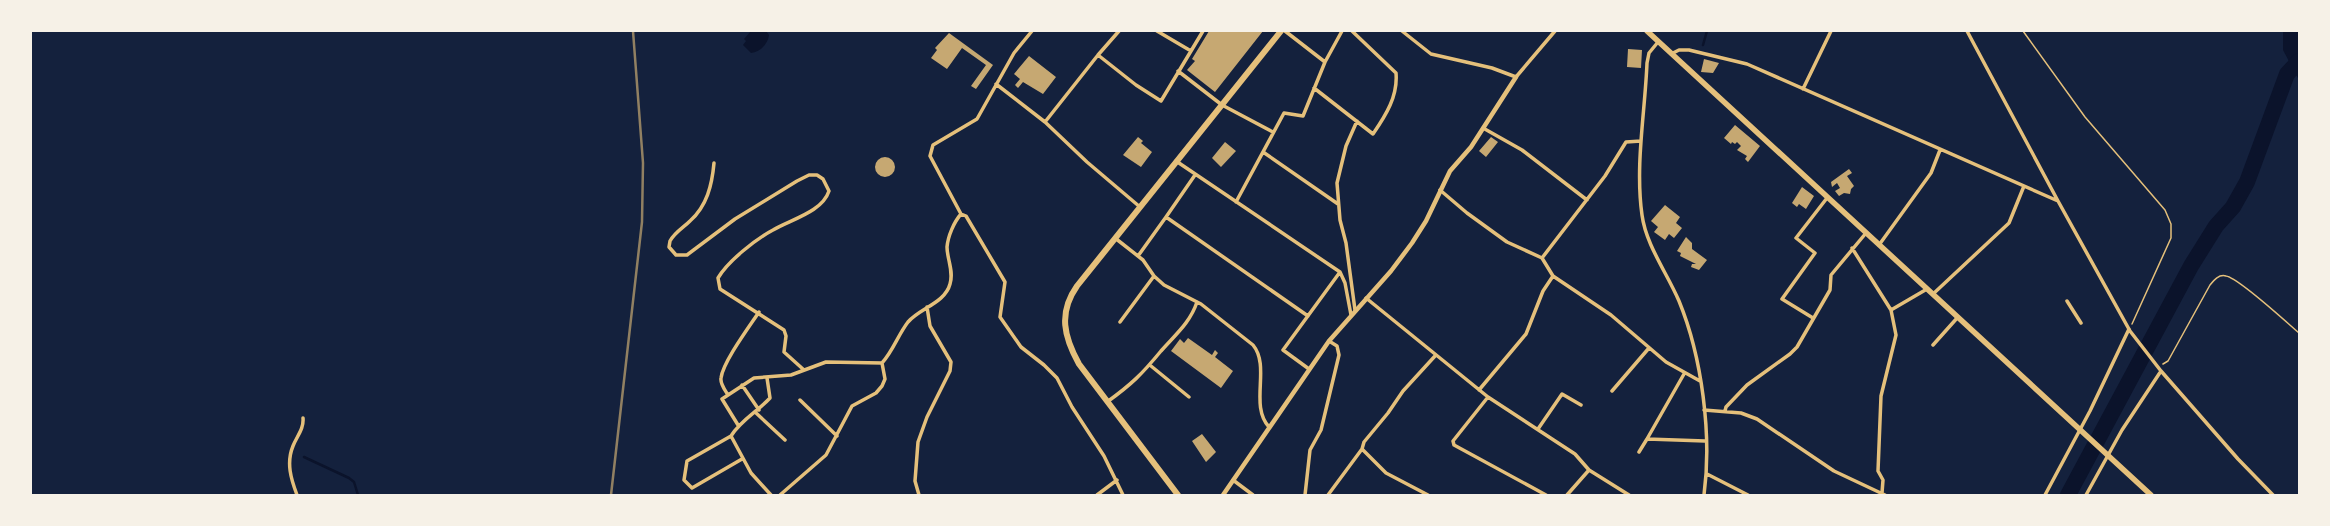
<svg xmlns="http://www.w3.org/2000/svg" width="2330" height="526" font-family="'PT Serif',serif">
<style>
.water{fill:#0b132b}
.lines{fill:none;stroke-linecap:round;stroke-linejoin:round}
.stream{stroke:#0b132b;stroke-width:2.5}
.river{stroke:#0b132b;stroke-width:16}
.building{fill:#c6a872}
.path{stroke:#e5c07b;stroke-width:1.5}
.minor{stroke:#e5c07b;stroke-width:3.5}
.tertiary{stroke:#e5c07b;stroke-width:4.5}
.primary{stroke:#e5c07b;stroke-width:5.5}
.trunk{stroke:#e5c07b;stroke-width:6}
.rail{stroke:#918062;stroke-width:2.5}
</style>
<rect width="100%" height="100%" fill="#14213d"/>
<path class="water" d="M751,31H766L769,35C768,44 760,52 751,53L743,45L746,41L744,39Z
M2283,31H2299V80L2283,50Z"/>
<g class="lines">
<path class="stream" d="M1703,45L1707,31
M304,457L349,478L354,482L358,495"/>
<path class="river" d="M2068,495L2191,266L2216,226L2233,207L2247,182L2287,74L2299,61"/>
</g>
<path class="building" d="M1209,31H1263L1215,92L1187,70L1195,61L1192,59Z
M949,33L993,65L976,89L971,86L986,65L962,48L947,69L931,58L937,50L935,48Z
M1628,49L1642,50L1641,68L1627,67Z
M1029,56L1056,77L1043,94L1023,82L1018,88L1015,85L1020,79L1014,74Z
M1704,59L1719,63L1713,73L1701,72Z
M1735,125L1760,146L1748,162L1745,159L1747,156L1737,150L1741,146L1737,142L1735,144L1732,142L1731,144L1724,138Z
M1138,137L1143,141L1141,143L1152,152L1141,167L1123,155Z
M1491,137L1498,142L1486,157L1479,151Z
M1225,142L1236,151L1221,167L1212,158Z
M875 167a10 10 0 1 1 20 0a10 10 0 1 1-20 0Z
M1849,169L1852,173L1847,176L1854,186L1851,189L1850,194L1844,193L1839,196L1835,191L1840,188L1837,183L1832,187L1831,182Z
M1802,187L1814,196L1806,209L1799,204L1797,207L1792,203Z
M1665,205L1680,217L1676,223L1682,228L1674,238L1669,234L1665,240L1654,232L1658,227L1651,221Z
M1686,237L1692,243V249L1707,260L1699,270L1691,267L1692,264H1696L1680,256L1681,253L1677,251Z
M1188,338L1212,355L1215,350L1218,353L1215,357L1233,371L1221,388L1171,351L1180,339L1184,343Z
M1202,434L1216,452L1206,462L1192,441Z"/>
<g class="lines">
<path class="path" d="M2023,31L2085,117L2165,210L2171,224V238L2132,324
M2163,364L2168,361L2210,285C2214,280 2219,274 2226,276C2239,278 2286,322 2299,333"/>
<path class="minor" d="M1032,31L1014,53L977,119L933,145L930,156L961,214L966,216L1005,282L1000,317L1021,347L1044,365L1057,378L1072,407L1104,456L1123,495
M1119,31L1098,55L1136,85L1161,101L1203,31
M1157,31L1191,51
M1285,31L1325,62
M1402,31L1431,54L1492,68L1516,77L1555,31
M1967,31L2058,201
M1658,42L1649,53L1647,63C1645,113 1635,165 1642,215C1646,245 1667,273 1679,301C1702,357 1712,435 1704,495
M1671,54L1679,50H1689L1747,64L2058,201L2130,331L2161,371L2238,459L2273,495
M1178,71L1222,105L1273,132
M996,84L1045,122L1087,162L1140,207
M1314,88L1373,134C1386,115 1398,96 1396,73L1352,31
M1803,89L1831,31
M1045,122L1098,55
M1483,128L1522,150L1587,200
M1263,152L1338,204
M1176,161L1340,272L1345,283L1351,315
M714,163C712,185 707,206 690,221C683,228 675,232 670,241L669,247L676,255H687L735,219L797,181L809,175H817L823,179L829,191C822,212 792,219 773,230C756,239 728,261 718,278L720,289L784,330L786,336L784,352L804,370
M1195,175L1166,217L1308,316
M1440,190L1467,213L1507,242L1542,258L1553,276L1611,315L1666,362L1700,381
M1236,202L1284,113L1303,116L1325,62L1342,31
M1115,238L1143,260L1154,276L1164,285L1201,304L1253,345C1271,367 1249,405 1269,427
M1879,245L1931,173L1940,150
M1852,248L1891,310L1896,335L1881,396L1878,471L1883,480L1882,493
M1138,256L1166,217
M1542,258L1605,176L1626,142L1641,141
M1933,294L2009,223L2024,186
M1366,298L1488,397L1575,454L1589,470L1629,495
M2067,301L2081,323
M1355,310L1346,243L1340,220L1337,183L1346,146L1357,121
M1891,310L1927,289
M1813,318L1782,299L1815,253L1796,238L1827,198
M1120,322L1154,276
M1933,345L1958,317
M1151,366L1189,397
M1309,369L1283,350L1340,272
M1684,374L1647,439L1705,441
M767,378L770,398C757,412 741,420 731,436L751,473L771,495
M742,385L759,410
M1479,390L1526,334L1543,291L1553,276
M1612,391L1649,348
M728,395C725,390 720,384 721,378C723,362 749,327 759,312
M1488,397L1453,441L1454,445L1546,495
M800,400L837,436
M1107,402C1132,384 1142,374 1161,351C1175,335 1190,323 1197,302
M1704,410L1741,413L1757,419L1834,471L1885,495
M1725,411L1726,407L1747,385L1790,354L1797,347L1830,290L1831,275L1866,233
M755,412L785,440
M738,425L722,399L754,378L791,375L826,362L882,363C893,351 898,335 908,322C920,308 945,303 950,284C954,271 947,259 947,247C948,236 954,222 961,214
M1538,429L1562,394L1581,405
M731,436L687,461L684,480L692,488L742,459
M1362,449L1386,473L1428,495
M1639,452L1647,439
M1707,474L1748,495
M1233,480L1253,495
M297,495C291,479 286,463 293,446C297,436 304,429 303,418
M780,495L826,455L852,406L876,393L882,386L885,379L882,363
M919,495L915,481L918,442L927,417L950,371L951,362L930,326L927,307
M1097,495L1117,480
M1305,495L1310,450L1321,430L1339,355L1337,346L1329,341
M1328,495L1362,449L1364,442L1388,413L1403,391L1435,356
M1567,495L1589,470
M2045,495L2090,411L2129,329
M2086,495L2122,430L2161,371"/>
<path class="tertiary" d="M1223,495L1329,341L1391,271L1412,243L1426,221L1450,171L1471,147L1516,77"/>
<path class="primary" d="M1647,31L2151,495"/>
<path class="trunk" d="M1178,495L1079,364C1064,337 1058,313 1077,286L1281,31"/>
<path class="rail" d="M611,495L642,222L643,163L633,31"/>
</g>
<rect width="2330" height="526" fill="none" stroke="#f6f1e7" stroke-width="64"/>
</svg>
